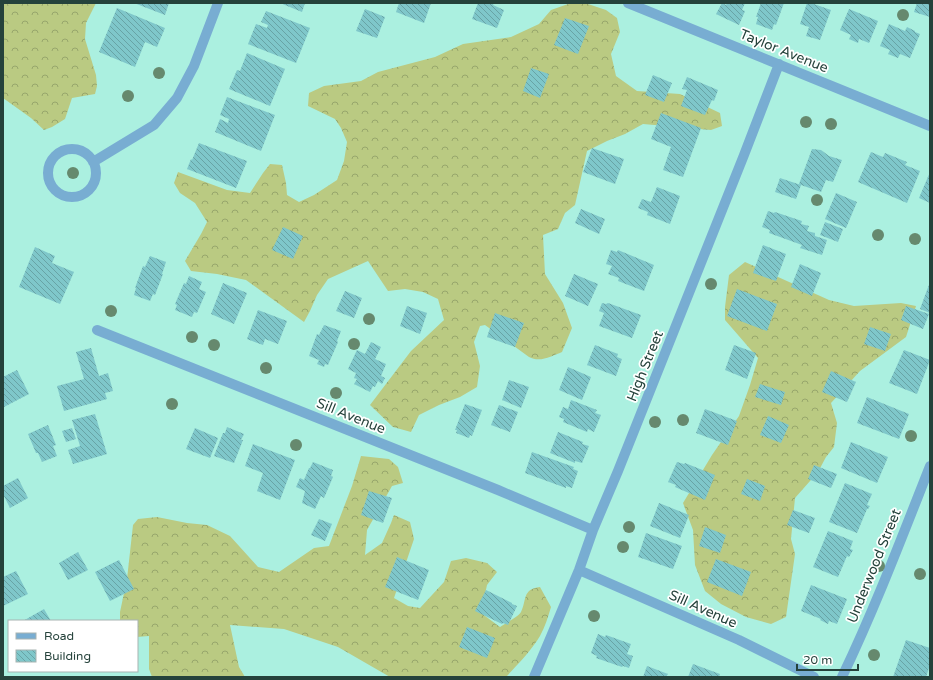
<svg xmlns="http://www.w3.org/2000/svg" width="933" height="680" font-family="'Varela Round',sans-serif">
<style>
.forest{fill:url(#forest-crowns)}
.building{fill:url(#building-back-hatch)}
.lines{fill:none;stroke-linecap:round;stroke-linejoin:round}
.minor{stroke:#78add2;stroke-width:10}
.tree{fill:#66896e}
.labels{text-anchor:middle;dominant-baseline:central;stroke-width:3.5;stroke-linejoin:round;paint-order:stroke}
.street-label{font-size:14px;fill:#25423b;stroke:#fff}
</style>
<defs>
<pattern id="forest-crowns" width="20" height="18" patternUnits="userSpaceOnUse"><rect width="20" height="18" fill="#baca82"/><path d="M2 6a3 3 0 1 1 6 0M12 15a3 3 0 1 1 6 0" fill="none" stroke="#97a66c"/></pattern>
<pattern id="building-back-hatch" width="6" height="6" patternUnits="userSpaceOnUse"><rect width="6" height="6" fill="#7fc7ca"/><path d="M-1 5l2 2M0 0l6 6M5-1l2 2" fill="none" stroke="#68a3a5"/></pattern>
</defs>
<rect width="100%" height="100%" fill="#abf0e0"/>
<path class="forest" d="M3,3H96L86,23L85,39L96,75L97,86L95,94L72,98L65,119L52,127L44,130L31,118L3,98Z
M571,3H585L606,10L617,18L620,32L611,54L616,76L637,91L680,94L720,113L722,126L711,130L643,124L625,134L607,141L587,151L575,205L565,213L558,229L543,235L545,274L563,303L572,328L562,352C552,356 540,363 529,357L485,325L480,326L474,342L480,366L477,387L460,397L439,405L419,415L411,432L393,427L370,405L411,351L444,320L438,299L423,292L405,289L388,291L368,261L328,279L317,295L310,311L304,322L246,280L217,274L191,271L185,261L201,234L207,222L195,203L180,193L174,183L178,172L227,190L250,193L263,173L270,164L282,165L286,183L287,195L299,202L314,195L337,180L344,161L347,142L341,128L335,119L308,106L309,93L324,86L361,81L378,72L435,57L463,44L511,37L539,24L551,10Z
M745,262L829,300L854,306L901,303L916,306L906,337L860,371L831,403L837,423L834,447L826,457L818,472L795,498L791,539L795,554L786,617L771,624L746,617L721,604L705,591L695,565L693,530L683,503L712,455L739,416L750,385L758,358L725,320V307L729,275Z
M361,456L389,459L398,467L403,483L392,486L367,530L365,555L382,543L391,523L394,515L410,522L414,539L394,598L408,606L420,608L444,582L451,561L466,558L487,563L497,572L487,585L481,613L500,627C505,623 518,617 521,612C527,600 522,589 540,587L551,607C548,617 545,627 540,636C531,651 518,664 506,677H390L338,647L284,629L230,625L239,667L245,677H152L149,669V636L137,637V621H120V612L127,579L133,525L138,519L157,517L187,523L207,525L230,536L258,567L279,572L314,548L329,546L352,486Z"/>
<path class="building" d="M134,3H169L165,15Z
M280,3H305L302,12Z
M399,3H431L424,23L396,12Z
M478,3H494L493,5L504,10L497,28L472,19Z
M722,3L726,5L727,3H745L742,10L745,11L739,25L716,14Z
M761,3H784L776,25L774,24L772,30L756,24L758,17H756Z
M807,3H811L831,10L820,40L806,36L809,27L800,24Z
M917,3H930V17L914,12Z
M117,8L165,28L157,47L145,42L135,67L99,52Z
M365,9L385,17L377,38L356,31Z
M849,9L878,21L869,43L859,39L858,43L849,39L851,35L840,30Z
M266,11L310,28L296,63L248,44L256,24L267,28L268,25L261,22Z
M565,18L589,26L578,54L554,45Z
M889,24L905,31L907,27L915,31V32L920,34L910,58L900,54L898,58L888,54L890,50L880,46Z
M247,53L285,69L270,106L229,89L237,70L240,71Z
M531,68L549,74L540,98L523,91Z
M653,75L672,83L664,102L645,95Z
M687,77L718,90L714,101L712,100L705,115L681,106L687,90L682,89Z
M227,97L275,115L261,151L215,132L220,119L228,123L229,119L220,115Z
M661,113L701,128L683,177L663,170L671,147L651,139Z
M199,143L247,161L236,188L187,169L191,159L192,160Z
M592,148L624,159L615,184L583,172Z
M812,149L821,150L829,156L842,160L833,182L826,180L821,192L801,185L799,184Z
M871,152L883,157L885,153L907,162L905,165L920,171L907,203L858,182Z
M930,172V203L919,198Z
M780,178L801,185L796,199L775,192Z
M657,187L680,196L670,224L647,215L648,212L638,208L642,199L651,202Z
M836,193L857,202L846,228L825,219Z
M581,209L605,219L599,234L575,223Z
M768,211L774,213L775,212L802,221L801,224L809,226L807,231L815,233V236L827,240L822,255L800,248L802,245L769,233L770,230L762,227Z
M825,222L843,229L838,242L820,235Z
M283,227L303,236L293,259L272,250Z
M763,245L786,254L776,281L753,273Z
M35,247L55,256L52,263L74,272L60,304L19,287Z
M611,250L617,252L618,250L654,265L644,291L618,281L619,278L608,274L612,266L606,264Z
M150,256L166,262L162,274H163L155,295L153,294L150,301L134,295L136,288H135L143,266L145,267Z
M800,264L821,273L812,296L791,287Z
M574,274L598,284L588,306L565,296Z
M189,276L202,282L199,289L206,292L197,313L194,312L192,317L175,310L177,305L175,304L184,283L186,284Z
M930,282V313L920,309Z
M223,283L247,293L234,324L211,314Z
M737,289L777,304L767,331L727,316Z
M345,291L362,298L354,318L336,311Z
M602,303L606,304L608,303L641,315L632,338L599,326L604,313L599,311Z
M407,306L427,313L420,334L400,326Z
M906,306L929,314L923,329L901,320Z
M258,310L287,321L278,344L265,339L263,345L247,339Z
M495,313L524,323L515,347L487,337Z
M324,325L341,331L337,341L338,342L328,365L325,364L324,367L317,364L319,360L309,356L317,334L319,335Z
M870,327L891,334L885,351L864,344Z
M371,342L381,347L375,359L386,364L381,376L385,378L382,384L378,381L375,387L373,386L370,392L354,384L357,379L354,378L356,373L348,369L357,350L365,354Z
M595,345L618,354L617,357L622,359L616,376L587,365Z
M734,345L756,353L747,379L725,370Z
M91,348L99,376L108,373L113,391L105,393L107,399L64,411L57,386L84,379L76,352Z
M904,350L930,360L917,394L889,383Z
M568,367L591,377L582,400L559,390Z
M17,370L29,394L4,407L3,404V377Z
M831,371L856,382L847,402L822,392Z
M509,380L529,387L521,408L502,400Z
M760,384L785,392L781,405L755,397Z
M867,397L909,414L899,439L857,423Z
M571,400L597,410L595,413L601,415L594,432L588,429L587,432L563,422L564,419L559,417L563,407L568,409Z
M465,404L482,410L472,436L470,435L469,438L456,433L457,430H455Z
M499,405L518,412L510,432L491,425Z
M705,409L737,421L728,445L696,433Z
M95,414L107,454L73,464L68,450L80,446L72,420Z
M768,416L789,425L781,443L760,435Z
M48,425L56,445L53,446L57,456L42,462L38,453H36L28,434Z
M227,427L244,434L241,440H243L234,463L214,456L223,433H225Z
M72,428L76,439L66,442L62,431Z
M195,428L218,438L210,458L186,449Z
M558,432L583,442L582,444L589,446L582,463L575,461V463L550,453Z
M851,442L888,457L877,483L841,468Z
M253,444L295,460L280,500L257,491L263,473L245,466Z
M532,452L574,467L573,469L578,471L572,488L566,486V488L525,473Z
M313,462L333,470L331,476L333,477L324,498L321,496L315,509L302,503L305,491L296,487L300,478L304,480L309,468H310Z
M677,462L684,464L685,463L715,475L705,500L675,487L676,485L668,482Z
M814,465L837,474L831,488L808,479Z
M18,478L28,498L10,508L3,494V486Z
M747,479L765,486L760,501L741,494Z
M845,483L872,494L867,505L870,506L868,509H867L857,533L829,522Z
M369,491L392,498L383,523L361,515Z
M659,503L689,515L680,538L650,526Z
M793,510L815,518L809,533L787,525Z
M319,519L332,524L325,541L311,535Z
M705,527L726,535L720,553L699,546Z
M828,531L853,541L850,549L853,550L849,557L847,556L838,577L813,567Z
M646,533L682,546L673,569L638,557Z
M78,552L88,570L68,580L59,563Z
M397,557L429,570L418,600L385,587Z
M716,559L751,572L742,596L707,582Z
M119,560L134,589L110,601L95,572Z
M16,571L28,594L3,606V577Z
M811,585L847,599L837,624L829,621L828,624L820,620L821,619L801,611Z
M486,590L512,603V604L517,606L508,625L503,623L502,624L475,611Z
M44,609L51,621H23Z
M467,627L495,638L487,658L459,647Z
M598,634L605,637L606,635L631,644L627,654L633,656L629,668L623,666L622,667L596,658L597,656L591,653Z
M906,640L930,648V665L926,677H893Z
M693,664L720,674L719,677H688Z
M647,666L668,674L666,677H643Z"/>
<g class="lines">
<path class="minor" d="M628,3L930,126
M48 173a24 24 0 1 1 48 0a24 24 0 1 1-48 0Z
M93,162L154,125L177,98L194,66L218,3
M97,330L498,490L593,530
M579,570L739,640L814,677
M534,677L579,570L593,530L618,471L744,155L779,64
M842,677C875,608 902,537 930,466"/>
</g>
<g class="tree">
<circle cx="903" cy="15" r="6"/>
<circle cx="159" cy="73" r="6"/>
<circle cx="128" cy="96" r="6"/>
<circle cx="806" cy="122" r="6"/>
<circle cx="831" cy="124" r="6"/>
<circle cx="73" cy="173" r="6"/>
<circle cx="817" cy="200" r="6"/>
<circle cx="878" cy="235" r="6"/>
<circle cx="915" cy="239" r="6"/>
<circle cx="711" cy="284" r="6"/>
<circle cx="111" cy="311" r="6"/>
<circle cx="369" cy="319" r="6"/>
<circle cx="192" cy="337" r="6"/>
<circle cx="354" cy="344" r="6"/>
<circle cx="214" cy="345" r="6"/>
<circle cx="266" cy="368" r="6"/>
<circle cx="336" cy="393" r="6"/>
<circle cx="172" cy="404" r="6"/>
<circle cx="683" cy="420" r="6"/>
<circle cx="655" cy="422" r="6"/>
<circle cx="911" cy="436" r="6"/>
<circle cx="296" cy="445" r="6"/>
<circle cx="629" cy="527" r="6"/>
<circle cx="623" cy="547" r="6"/>
<circle cx="879" cy="566" r="6"/>
<circle cx="920" cy="574" r="6"/>
<circle cx="594" cy="616" r="6"/>
<circle cx="874" cy="655" r="6"/>
</g>
<g class="labels">
<g class="street-label">
<text transform="translate(784 51) rotate(22)">Taylor Avenue</text>
<text transform="translate(645 366) rotate(-68)">High Street</text>
<text transform="translate(351 416) rotate(22)">Sill Avenue</text>
<text transform="translate(874 566) rotate(-68)">Underwood Street</text>
<text transform="translate(703 609) rotate(24)">Sill Avenue</text>
</g>
</g>
<rect width="933" height="680" fill="none" stroke="#25423b" stroke-width="8"/>
<rect x="8" y="620" width="130" height="52" fill="#ffffff" stroke="#a8b3b1"/>
<rect x="16" y="633" width="20" height="6" fill="#78add2" stroke="#a8b3b1"/>
<text x="44" y="640" font-size="12" fill="#25423b">Road</text>
<rect x="16" y="650" width="20" height="12" fill="url(#building-back-hatch)" stroke="#a8b3b1"/>
<text x="44" y="660" font-size="12" fill="#25423b">Building</text>
<path d="M797 664v6h61v-6" fill="none" stroke="#25423b" stroke-width="2"/>
<text x="803" y="664" font-size="12" fill="#25423b" stroke="#ffffff" stroke-width="3" paint-order="stroke">20 m</text>
</svg>
